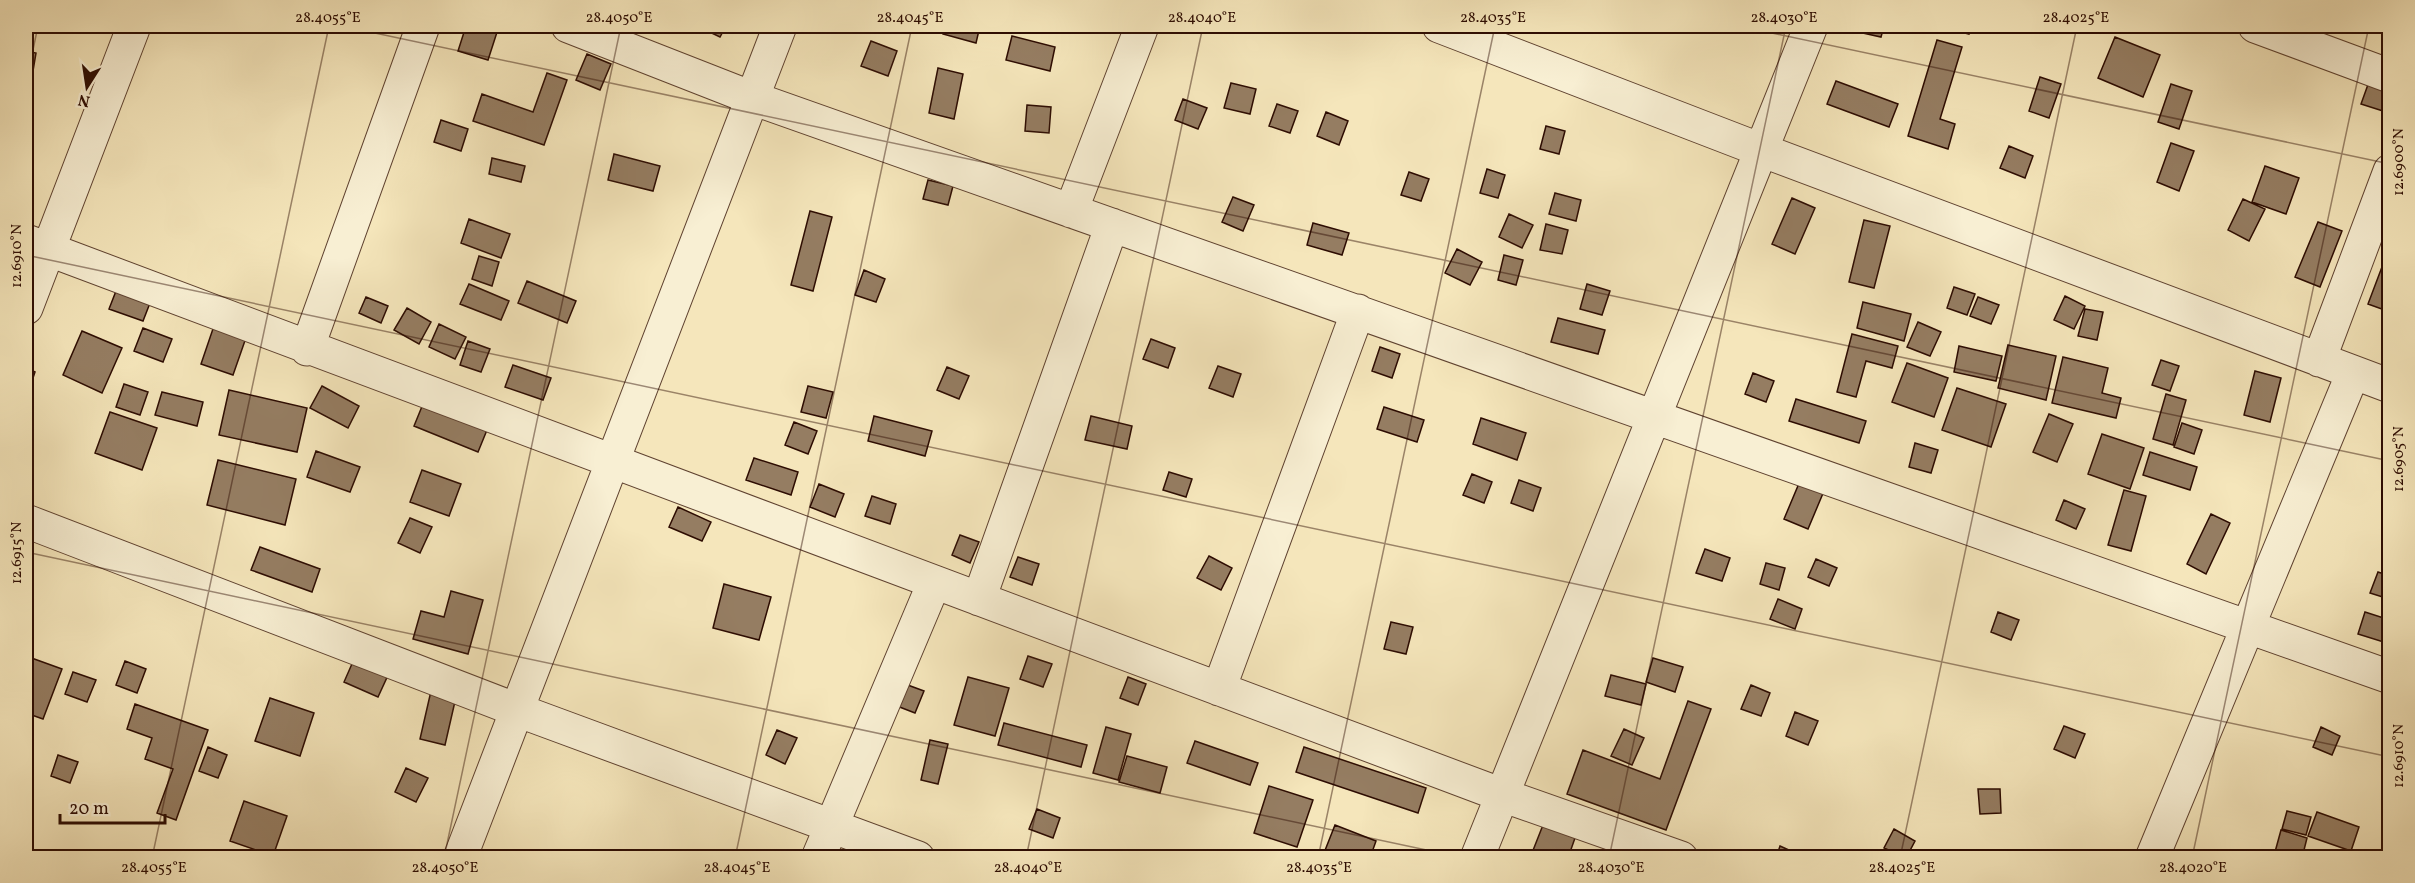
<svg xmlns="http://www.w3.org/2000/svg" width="2415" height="883" font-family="Vollkorn,serif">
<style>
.building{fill:#957d62;stroke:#2d0c02;stroke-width:1.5}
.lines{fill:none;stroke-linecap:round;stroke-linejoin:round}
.street-casing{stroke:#5f4230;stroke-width:35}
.street{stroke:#f8efd3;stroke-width:33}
.ticks{fill:none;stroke:#2d0c02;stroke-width:1.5;stroke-opacity:0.45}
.neatline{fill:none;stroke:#2d0c02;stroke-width:2}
.ticks-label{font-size:15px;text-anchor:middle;fill:#2d0c02}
</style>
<rect width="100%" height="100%" fill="#f5e6bb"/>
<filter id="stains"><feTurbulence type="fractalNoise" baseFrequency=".00333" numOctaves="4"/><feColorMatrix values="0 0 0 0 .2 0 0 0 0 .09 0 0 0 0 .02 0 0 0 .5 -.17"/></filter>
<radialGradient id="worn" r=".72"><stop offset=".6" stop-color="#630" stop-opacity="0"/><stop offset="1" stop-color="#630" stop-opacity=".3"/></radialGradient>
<path class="building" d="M466,26H499L488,60L458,51Z
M697,26H726L720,37Z
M945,26H980L976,43L943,34Z
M1594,26H1607L1605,30Z
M1860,26H1884L1881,37L1858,32Z
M1938,26H1972L1969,34Z
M1012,36L1055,47L1050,71L1006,60Z
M2115,37L2160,55L2143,97L2098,78Z
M1937,40L1962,47L1940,119L1955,124L1948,149L1908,136Z
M871,41L897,51L888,76L861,66Z
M26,51L36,53L32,77L26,76Z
M587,54L611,64L600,90L576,80Z
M938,68L963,74L954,119L929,113Z
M547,73L567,80L544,145L473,121L482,94L533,112Z
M2040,77L2061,84L2049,118L2029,111Z
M2370,79L2390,86L2383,111L2361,104Z
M1836,81L1898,104L1889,127L1827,104Z
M1231,83L1256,89L1250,114L1224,108Z
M2171,84L2192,91L2179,129L2158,122Z
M1183,99L1207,108L1198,129L1175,120Z
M1277,104L1298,111L1290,133L1269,126Z
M1027,105L1051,107L1049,133L1025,131Z
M1326,112L1348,121L1339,145L1317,136Z
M441,120L468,129L461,151L434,142Z
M1546,126L1565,131L1559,154L1540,149Z
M2171,143L2194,151L2179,191L2157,182Z
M2009,146L2033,156L2025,178L2000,168Z
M614,154L660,166L653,191L608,180Z
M492,158L525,166L521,182L489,174Z
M2265,166L2299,178L2286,214L2252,202Z
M1487,169L1505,175L1498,198L1480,193Z
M1409,172L1429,179L1421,201L1401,195Z
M928,180L953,186L948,205L923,199Z
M1555,193L1581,200L1576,221L1549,214Z
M1233,197L1254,205L1243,231L1222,222Z
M1792,198L1815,208L1795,254L1772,244Z
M2243,199L2265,209L2249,241L2228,230Z
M810,211L832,217L813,291L791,285Z
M1509,214L1533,225L1522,248L1499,237Z
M469,219L510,234L501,258L461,243Z
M1864,220L1890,226L1874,288L1849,282Z
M2318,222L2342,231L2320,287L2295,277Z
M1313,223L1349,233L1342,255L1307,245Z
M1546,224L1568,230L1562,254L1540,250Z
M1457,249L1482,262L1470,285L1445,273Z
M1504,255L1523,260L1516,285L1498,280Z
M479,256L499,262L492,286L472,279Z
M2385,259L2390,261V312L2368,304Z
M864,270L885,279L876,302L855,295Z
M527,281L576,301L567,323L518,303Z
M469,284L509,301L501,320L460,304Z
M1587,284L1610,291L1602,315L1580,309Z
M1954,287L1975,294L1967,315L1947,308Z
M116,291L150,303L143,321L109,309Z
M2065,296L2085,306L2074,329L2054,320Z
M366,297L388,306L381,323L359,313Z
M1978,297L1999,305L1991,324L1970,316Z
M1863,302L1911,314L1904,341L1857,328Z
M407,308L431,322L419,344L394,330Z
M2085,309L2103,312L2097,340L2078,336Z
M1558,318L1605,330L1598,354L1551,342Z
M216,320L248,332L233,375L201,364Z
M1918,322L1941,332L1930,356L1907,347Z
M439,324L466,337L455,359L429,347Z
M143,328L172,339L163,362L134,351Z
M82,331L122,348L102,393L63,375Z
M1852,334L1898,346L1892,368L1866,361L1856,397L1837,392Z
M1151,339L1175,348L1168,368L1143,359Z
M468,341L490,349L481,372L460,365Z
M2008,345L2056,356L2046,400L1998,388Z
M1959,346L2002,356L1996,381L1954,372Z
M1380,347L1400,354L1392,378L1372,371Z
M2063,357L2108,368L2102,393L2121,398L2116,418L2052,403Z
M2161,360L2179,366L2170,391L2152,385Z
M1907,363L1948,378L1934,417L1892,402Z
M513,365L551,378L543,400L505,387Z
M1218,366L1241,374L1233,397L1209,388Z
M947,367L969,376L959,399L937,390Z
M26,368L35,372L27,396L26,395Z
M2255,371L2281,378L2270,422L2244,415Z
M1753,373L1774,381L1766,402L1745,394Z
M124,384L148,392L140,415L116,407Z
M322,386L359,406L348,428L310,408Z
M808,386L833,392L826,418L801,412Z
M1957,388L2006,404L1991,447L1942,430Z
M229,390L307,408L297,452L219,435Z
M162,392L203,402L197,426L155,415Z
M2166,394L2186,400L2173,445L2153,439Z
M1796,399L1866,421L1859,443L1789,421Z
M423,404L487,430L478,452L414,426Z
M1384,407L1424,420L1417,442L1377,429Z
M110,412L157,428L142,470L95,453Z
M2049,414L2073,424L2057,462L2033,452Z
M874,416L932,431L925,456L868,441Z
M1091,416L1132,426L1127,449L1085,440Z
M1481,418L1526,433L1517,460L1473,444Z
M794,422L817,431L808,454L785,445Z
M2182,423L2202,430L2194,454L2174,447Z
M2102,434L2144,448L2130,489L2088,474Z
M1915,443L1938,450L1931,473L1909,467Z
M316,451L360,467L350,492L307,477Z
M2150,452L2197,467L2190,490L2143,475Z
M754,458L798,472L791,495L746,480Z
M218,460L296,479L285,525L207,505Z
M422,470L461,484L449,516L410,502Z
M1169,472L1192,479L1186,497L1163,490Z
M1472,474L1492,482L1484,503L1463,495Z
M1519,480L1541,488L1533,511L1511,503Z
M1800,481L1824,491L1808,529L1784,519Z
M819,484L844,494L835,517L810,507Z
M2124,490L2146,496L2131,551L2108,545Z
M872,496L896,504L890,524L865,516Z
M2064,500L2085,509L2076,529L2056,520Z
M678,507L711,522L702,541L669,527Z
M2211,514L2230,523L2206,574L2187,564Z
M410,518L432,527L420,553L398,543Z
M960,535L979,542L970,563L952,555Z
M260,547L320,569L312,592L251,570Z
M1705,549L1730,558L1722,581L1696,573Z
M1209,556L1232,568L1221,590L1197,578Z
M1018,557L1039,564L1032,585L1010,577Z
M1816,559L1837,568L1829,586L1808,577Z
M1766,563L1785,568L1779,590L1760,584Z
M2378,572L2390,576L2389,599L2370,593Z
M724,584L771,597L759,640L713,628Z
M451,591L483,600L468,654L413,639L421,611L444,617Z
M1778,599L1802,609L1795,629L1770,619Z
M1998,612L2019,620L2011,640L1991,632Z
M2365,612L2390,620V644L2358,634Z
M1391,622L1413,627L1406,654L1384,649Z
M26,656L62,669L43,719L26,713Z
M1028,656L1052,664L1043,687L1020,679Z
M355,657L389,673L378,697L344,682Z
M1653,658L1683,667L1675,692L1646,682Z
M125,661L146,669L137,693L116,685Z
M73,672L96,680L87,702L65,694Z
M1611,675L1646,684L1641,705L1605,696Z
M968,677L1009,688L995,736L954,725Z
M1128,677L1146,684L1138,705L1120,698Z
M905,684L924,691L915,713L897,706Z
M1751,685L1770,693L1761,716L1741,709Z
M431,691L456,697L445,745L420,739Z
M270,698L314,713L300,756L255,741Z
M1688,701L1711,709L1666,830L1567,794L1583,750L1660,779Z
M135,704L208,730L176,820L157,813L173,769L145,759L152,738L127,729Z
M1795,712L1818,721L1808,745L1786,736Z
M1004,723L1087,745L1081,767L998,745Z
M2064,726L2085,734L2075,758L2054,749Z
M1106,727L1131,734L1118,780L1093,773Z
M2321,727L2340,736L2332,755L2313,747Z
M1624,729L1644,738L1632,765L1611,756Z
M777,730L797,738L785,764L766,755Z
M930,740L948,744L938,784L921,780Z
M1195,741L1258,763L1250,785L1187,763Z
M208,747L227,755L218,778L199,771Z
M1304,747L1426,788L1418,813L1296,772Z
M58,755L78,762L70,783L51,776Z
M1127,756L1167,767L1160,793L1119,782Z
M406,768L428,778L416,802L395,792Z
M1269,786L1313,800L1297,847L1254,833Z
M1978,789H2000L2001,813L1980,814Z
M244,801L287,816L273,856L230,841Z
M1037,809L1060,818L1053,838L1029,829Z
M2287,811L2311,817L2306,835L2282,829Z
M2317,812L2359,827L2351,851L2308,836Z
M1335,825L1376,841L1370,858H1322Z
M1543,825L1575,838L1568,858H1530Z
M1894,829L1915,841L1906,858L1884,848Z
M2281,830L2307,838L2302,858L2275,852Z
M1780,846L1802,856V858H1776Z
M597,850L647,853V858H597Z
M651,851L685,853V858H650Z"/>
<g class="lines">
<defs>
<path id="street" d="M568,26L752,98L2390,677
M1439,26L1761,150L2390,386
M2255,26L2390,76
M1071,211L1142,26
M26,241L1502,795L1681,858
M26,308L134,26
M307,349L423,26
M2319,360L2390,171
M26,521L517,710L918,858
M979,599L1112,225
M1219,689L1358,311
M460,858L780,26
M818,858L934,583
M1477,858L1811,26
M2152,858L2353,373"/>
</defs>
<use href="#street" class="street-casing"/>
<use href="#street" class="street"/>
</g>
<path class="ticks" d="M342,26L2390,461M1739,26L2390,164M26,83L38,26M26,255L2390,757M26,552L1464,858M26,848L68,858M152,858L329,26M444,858L621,26M735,858L912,26M1026,858L1203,26M1318,858L1495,26M1609,858L1786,26M1900,858L2077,26M2192,858L2369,26"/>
<rect width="2415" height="883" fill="none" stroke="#f5e6bb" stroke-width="66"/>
<g transform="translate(87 87) rotate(192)" stroke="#f8efd3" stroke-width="4.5" paint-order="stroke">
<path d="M0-4.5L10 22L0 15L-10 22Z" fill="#2d0c02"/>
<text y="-9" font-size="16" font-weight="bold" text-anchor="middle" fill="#2d0c02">N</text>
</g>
<path d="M60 814v9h105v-9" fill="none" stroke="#2d0c02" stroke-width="3"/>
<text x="69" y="814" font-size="18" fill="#2d0c02" stroke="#f8efd3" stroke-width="4.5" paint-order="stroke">20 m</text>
<rect x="33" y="33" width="2349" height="817" class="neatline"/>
<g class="ticks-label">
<text x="328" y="22">28.4055°E</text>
<text x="619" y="22">28.4050°E</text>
<text x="910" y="22">28.4045°E</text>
<text x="1202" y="22">28.4040°E</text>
<text x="1493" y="22">28.4035°E</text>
<text x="1784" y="22">28.4030°E</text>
<text x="2076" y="22">28.4025°E</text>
<text transform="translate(2398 162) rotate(-90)" y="5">12.6900°N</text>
<text transform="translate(16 256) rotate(-90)" y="5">12.6910°N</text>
<text transform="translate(2398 459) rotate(-90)" y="5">12.6905°N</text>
<text transform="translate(16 553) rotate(-90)" y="5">12.6915°N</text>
<text transform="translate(2398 756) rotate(-90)" y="5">12.6910°N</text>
<text x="154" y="872">28.4055°E</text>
<text x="445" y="872">28.4050°E</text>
<text x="737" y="872">28.4045°E</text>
<text x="1028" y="872">28.4040°E</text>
<text x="1319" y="872">28.4035°E</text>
<text x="1611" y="872">28.4030°E</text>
<text x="1902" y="872">28.4025°E</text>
<text x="2193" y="872">28.4020°E</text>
</g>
<rect width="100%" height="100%" filter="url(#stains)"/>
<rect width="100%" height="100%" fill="url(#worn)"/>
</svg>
